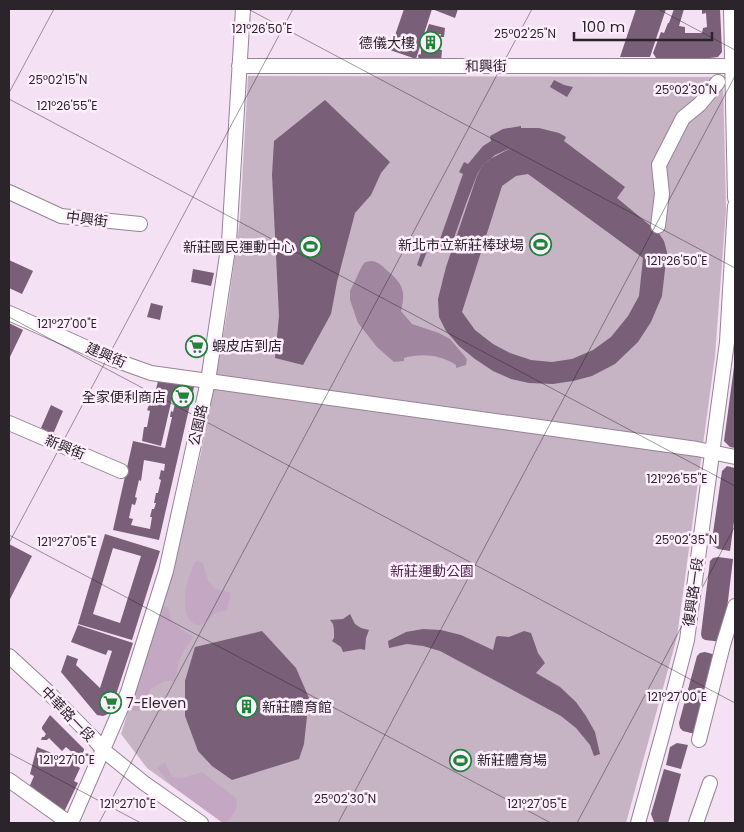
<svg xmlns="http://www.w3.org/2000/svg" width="744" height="832" font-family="Poppins,'Noto Sans TC',sans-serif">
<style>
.green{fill:#c6b4c5}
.forest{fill:#c4a8c3}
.water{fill:#a186a0}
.building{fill:#795f78;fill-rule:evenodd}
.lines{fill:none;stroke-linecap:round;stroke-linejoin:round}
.minor-casing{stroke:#958494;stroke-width:16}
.minor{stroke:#fff;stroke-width:14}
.ticks{fill:none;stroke:#2b242b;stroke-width:1;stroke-opacity:0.45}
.labels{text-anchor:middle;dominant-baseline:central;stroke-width:5;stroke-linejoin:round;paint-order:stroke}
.poi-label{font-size:14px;fill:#2b242b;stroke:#ffeffe;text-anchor:end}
.street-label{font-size:14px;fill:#2b242b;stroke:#ffeffe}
.park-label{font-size:14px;fill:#502a50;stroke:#ffeffe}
.ticks-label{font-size:12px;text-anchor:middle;fill:#2b242b;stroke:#ffeffe;stroke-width:5;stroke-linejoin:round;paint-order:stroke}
</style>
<rect width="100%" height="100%" fill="#f4e1f3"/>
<path class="green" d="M248,76L723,77L726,210L715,356L677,637L626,823H223L147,768L121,734L172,575L201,453L227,314L240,219Z"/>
<path class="forest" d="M197,560L203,563L208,580L214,588L231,593L227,611C212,608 206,628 197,625C176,619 187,572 197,560Z
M162,605L169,608L171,621L182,630L194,637C187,645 181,654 178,665C177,671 177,676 174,681H165L150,689L145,705L141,711H134L129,708Z
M165,762L172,777L182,778L202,772L236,798C240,808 232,816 226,823H223L171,785L157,768Z"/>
<path class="water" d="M372,261C379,262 383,267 389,272C403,284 406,292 401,311L412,324L439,333L450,339L467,359L466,365L456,368V365C441,355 421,353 404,358V361L394,362L377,347L358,323L350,300V291L362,266L365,262Z"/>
<path class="building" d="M404,9H458L455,18L432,9L416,59L390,50Z
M636,9H666L650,57H620Z
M674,9H684L679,26L685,27V33H702L703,28L707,27L706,13L702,14V9H720L722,52L718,57L701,59L656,58L653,53L661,32L664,33L668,23H669Z
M429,24L445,28L444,37H440L441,34H436V49L442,50L441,62H419L418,55L421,54V47L431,38L425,35Z
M554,80L564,85L573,87L567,97L550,87Z
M325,100L390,162L381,173L371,195L355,213L337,282L331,314L303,365L275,358L279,316L272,175L274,141Z
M521,126V128H539L559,133L566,137L564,141L625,187L617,198L658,232L664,241L667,252L662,296L651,322L638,342L615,364L592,376L573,381L553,384L529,383L511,379L493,371L475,359L459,346L446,331L439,317L438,299L446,267L477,176L482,166L490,159L513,147L495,155L482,166L477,175L467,201L449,252L429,246L421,267L417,265L426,238L439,242L463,174L459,172L464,162L468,164L483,146L491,141L490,136L503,129ZM528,174L643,258L639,296L628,316L611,337L593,350L572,359L552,362L531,360L510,353L493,344L475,330L462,312L502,186L516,176Z
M9,260L33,271L22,294L9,288Z
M193,269L214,273L211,286L191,282Z
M151,303L163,306L160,320L147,317Z
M9,323L23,330L9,359Z
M734,367H735V448L730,447L724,441Z
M165,380L194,387L159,540L113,530L133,441L165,448L172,417H170L171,411L173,412L177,395L173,394L161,446L142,441L144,427H147L150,411L147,410L149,405L152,406L158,381L165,382ZM144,460L165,464L164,471L161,470L159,479L161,480L158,493H156L154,503H156L154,509H152L150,517H152L150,529L131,525L133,519L129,518L132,504L135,505L137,498L135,497L139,480L141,481Z
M51,405L63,411L53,434L41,428Z
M727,466L735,468V515L730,551L718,549L713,546L712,540L722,471Z
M105,534L160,551L132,640L78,624ZM113,548L141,556L120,623L93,614Z
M9,544L32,556L9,601Z
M718,557L733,559L723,642L705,640L702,638L701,634L710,561L713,558Z
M350,614L355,624L361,628L369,630L366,638L365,650L360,649L343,652L341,647L332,641L334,638V630L333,624L330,620L343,619Z
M78,625L133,643L111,710L108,714L103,716L97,715L61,672L67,655L78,659L76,665L100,688L112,651L108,650L106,655L71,642Z
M423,629L441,630L461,635L493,650L496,637L498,636L509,637L524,631L531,633L538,653L545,663L536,673L560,687L576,702L586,716L595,732L600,754L594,756L590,745L576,728L561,716L440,651L423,646L407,644L389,648L388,641L406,632Z
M262,631L296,668L309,698L304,744L299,759L232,780L212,766L198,751L185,716V681L195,647Z
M705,652L716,655L695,734L683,731L680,728L679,723L697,656L700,653Z
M50,715L84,749L83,754H74L66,747L62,751L49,738L47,740H41L42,737H44L46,734L42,729V727Z
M677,743L688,745L681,769L666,765L670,747Z
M37,747L64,758V755L79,759L77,766L80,768L74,781L78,783L64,812L28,790L34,776L30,774Z
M664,769L681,774L668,823H659L654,822L651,814Z"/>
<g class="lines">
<defs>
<path id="minor" d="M731,9L735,198
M239,66H732
M9,192L61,216L140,224
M658,226L662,194L659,165L683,118L700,104L718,82
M9,313L112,359L151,373L697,449L735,457
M9,423L121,471
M9,656L47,691L95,740L103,750L144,783L201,823
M699,740L723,645L735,606
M9,780L69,823
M71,823L128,692L166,571L208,381L229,242L243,9
M638,823L664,729L687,640L727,342L735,206
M696,823L710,783"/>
</defs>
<use href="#minor" class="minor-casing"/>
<use href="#minor" class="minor"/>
</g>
<path class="ticks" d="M248,9L735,268M658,9L735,50M9,93L54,9M9,99L735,486M9,317L735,703M9,535L551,823M9,543L293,9M9,753L141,823M99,823L532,9M338,823L735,76M577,823L735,526"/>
<defs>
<symbol id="building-ring" viewBox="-11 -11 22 22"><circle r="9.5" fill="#ffeffe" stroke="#1e8438" stroke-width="1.5"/><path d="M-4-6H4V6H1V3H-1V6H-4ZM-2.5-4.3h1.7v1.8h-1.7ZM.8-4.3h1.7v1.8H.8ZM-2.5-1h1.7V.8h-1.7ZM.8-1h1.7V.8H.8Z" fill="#1e8438"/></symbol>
<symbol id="stadium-ring" viewBox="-11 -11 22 22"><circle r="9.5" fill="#ffeffe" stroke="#1e8438" stroke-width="1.5"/><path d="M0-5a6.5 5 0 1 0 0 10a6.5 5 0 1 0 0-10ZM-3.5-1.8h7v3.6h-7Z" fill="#1e8438"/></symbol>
<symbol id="supermarket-ring" viewBox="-11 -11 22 22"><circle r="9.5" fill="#ffeffe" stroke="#1e8438" stroke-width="1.5"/><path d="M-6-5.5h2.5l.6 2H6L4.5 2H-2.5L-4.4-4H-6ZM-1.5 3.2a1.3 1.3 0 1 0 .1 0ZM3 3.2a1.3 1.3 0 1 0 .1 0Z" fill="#1e8438"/></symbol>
</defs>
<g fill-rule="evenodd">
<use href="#building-ring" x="418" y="30" width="25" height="25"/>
<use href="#stadium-ring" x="528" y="232" width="25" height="25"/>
<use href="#stadium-ring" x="298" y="234" width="25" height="25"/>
<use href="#supermarket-ring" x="184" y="334" width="25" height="25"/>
<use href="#supermarket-ring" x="170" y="384" width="25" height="25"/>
<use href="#supermarket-ring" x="98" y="690" width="25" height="25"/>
<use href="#building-ring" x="234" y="694" width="25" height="25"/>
<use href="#stadium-ring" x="448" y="748" width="25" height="25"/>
</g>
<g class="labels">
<g class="poi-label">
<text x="415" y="43">德儀大樓</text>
<text x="524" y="245">新北市立新莊棒球場</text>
<text x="295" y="247">新莊國民運動中心</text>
<text x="212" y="346" text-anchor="start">蝦皮店到店</text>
<text x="166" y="397">全家便利商店</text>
<text x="126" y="703" text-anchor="start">7-Eleven</text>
<text x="262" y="707" text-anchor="start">新莊體育館</text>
<text x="477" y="760" text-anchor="start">新莊體育場</text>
</g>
<g class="street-label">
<text transform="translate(486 66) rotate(-1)">和興街</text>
<text transform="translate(87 219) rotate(7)">中興街</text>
<text transform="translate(106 355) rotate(23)">建興街</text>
<text transform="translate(198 425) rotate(-78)">公園路</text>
<text transform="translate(65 447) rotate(22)">新興街</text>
<text transform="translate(693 592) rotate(-82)">復興路一段</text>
<text transform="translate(68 714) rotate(46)">中華路一段</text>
</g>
<g class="park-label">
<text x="432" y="571">新莊運動公園</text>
</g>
</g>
<g class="ticks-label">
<text x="262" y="33">121°26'50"E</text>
<text x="525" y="38">25°02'25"N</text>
<text x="58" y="84">25°02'15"N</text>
<text x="686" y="94">25°02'30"N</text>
<text x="67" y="110">121°26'55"E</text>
<text x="677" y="265">121°26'50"E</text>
<text x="67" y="328">121°27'00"E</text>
<text x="677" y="483">121°26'55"E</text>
<text x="686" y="544">25°02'35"N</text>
<text x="67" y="546">121°27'05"E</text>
<text x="677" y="701">121°27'00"E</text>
<text x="67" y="764">121°27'10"E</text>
<text x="345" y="803">25°02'30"N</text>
<text x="128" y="808">121°27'10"E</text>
<text x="537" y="808">121°27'05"E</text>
</g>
<rect width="744" height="832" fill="none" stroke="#2b242b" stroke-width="20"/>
<path d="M574 32v8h138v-8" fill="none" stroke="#2b242b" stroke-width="2.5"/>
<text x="582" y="32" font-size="15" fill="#2b242b" stroke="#ffeffe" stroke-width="4" paint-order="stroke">100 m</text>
</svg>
